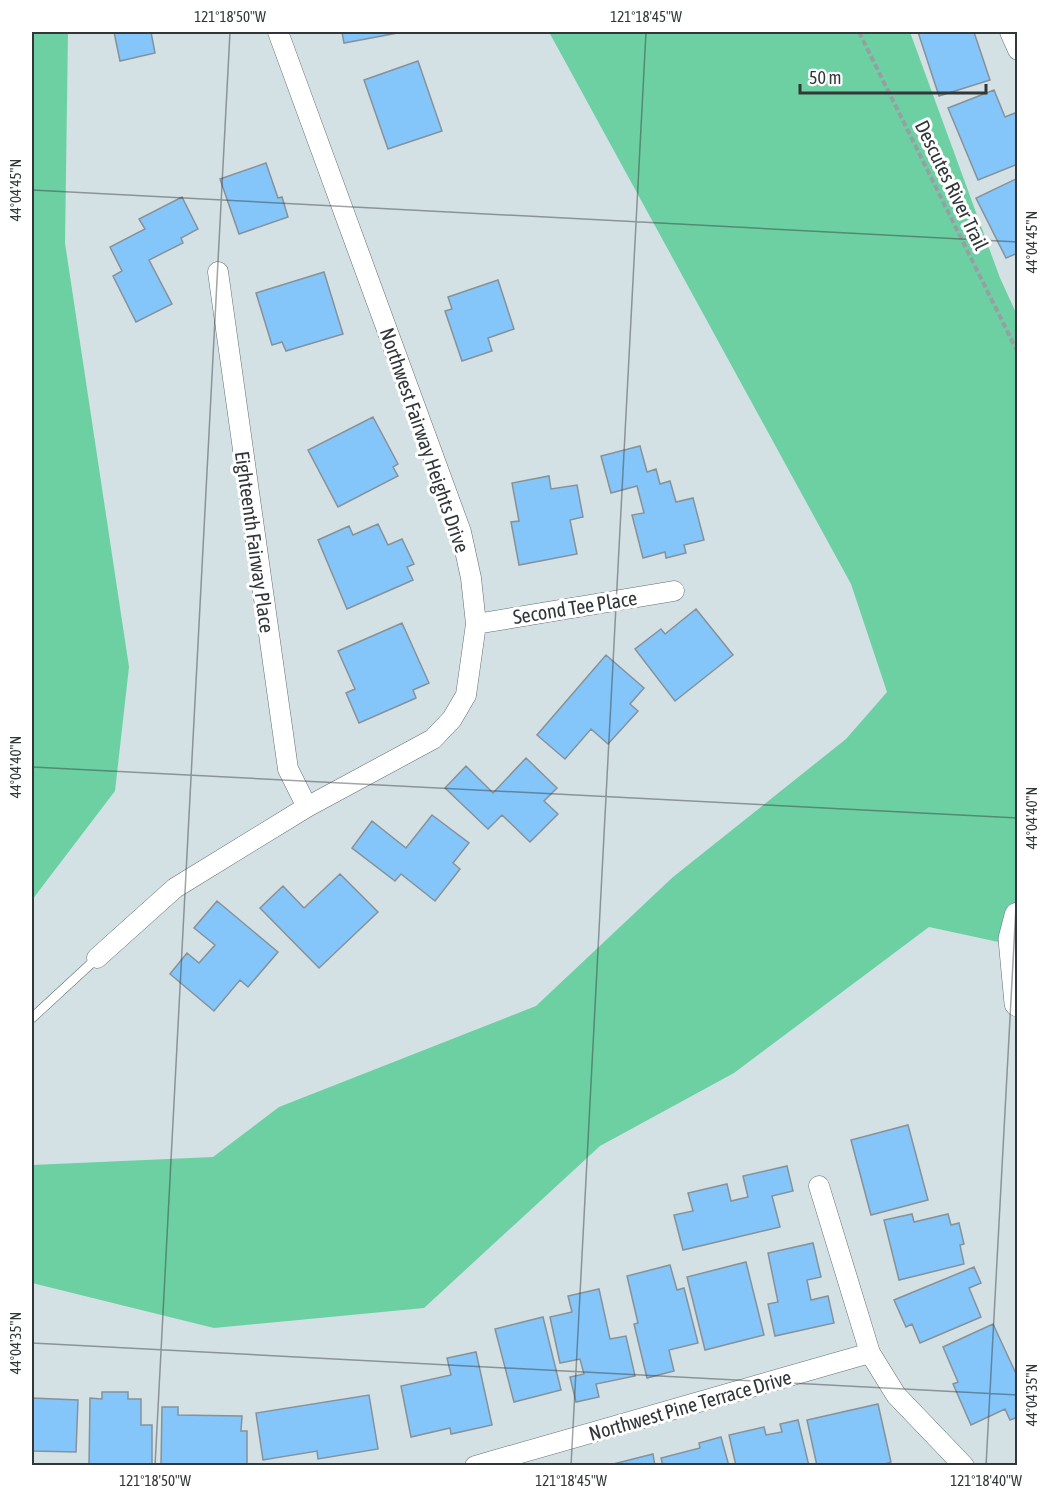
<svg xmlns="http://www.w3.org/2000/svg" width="1049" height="1497" font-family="'Asap Condensed',sans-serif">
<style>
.green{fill:#6dd0a2}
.building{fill:#84c6f9;stroke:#879199;stroke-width:1.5}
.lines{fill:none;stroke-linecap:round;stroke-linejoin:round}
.service-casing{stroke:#626e72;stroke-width:10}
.minor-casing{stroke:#626e72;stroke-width:21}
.secondary-casing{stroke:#626e72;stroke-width:28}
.path{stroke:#95a0a3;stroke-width:4;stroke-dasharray:6 3;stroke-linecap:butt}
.service{stroke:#fff;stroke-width:9}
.minor{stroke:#fff;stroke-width:20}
.secondary{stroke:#fff;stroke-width:27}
.ticks{fill:none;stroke:#313638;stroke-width:1.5;stroke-opacity:0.45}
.labels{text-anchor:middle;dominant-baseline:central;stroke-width:6;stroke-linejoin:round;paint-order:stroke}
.street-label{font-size:20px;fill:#313638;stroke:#fff}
.neatline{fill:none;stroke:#313638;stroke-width:2}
.ticks-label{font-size:15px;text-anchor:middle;fill:#313638}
</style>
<rect width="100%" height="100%" fill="#d3e1e5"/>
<path class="green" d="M32,32H68L65,243L129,667L115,791L32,900Z
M549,32H910L1000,278L1017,315V946L929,927L734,1073L600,1146L424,1308L214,1328L32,1283V1165L213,1157L279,1107L536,1006L673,877L846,739L887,692L851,584Z"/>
<path class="building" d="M114,32H151L155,53L120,61Z
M342,32H403L344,43Z
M918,32H974L990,80L939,96Z
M418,61L442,131L388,149L364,80Z
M994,90L1005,117L1015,113L1018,119V164L978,180L948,108Z
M266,163L278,198L282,197L288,217L239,234L220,179Z
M1018,178V253L1006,258L976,198Z
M182,197L198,229L181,238L183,243L149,260L172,304L136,322L113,276L122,271L110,247L145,229L139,219Z
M324,272L343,334L286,351L282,342L272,345L256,293Z
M498,280L514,329L488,338L492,351L462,361L445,311L452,309L448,297Z
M373,417L398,464L393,467L398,476L338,507L308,450Z
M640,446L647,472L656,469L660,484L670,481L676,502L693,498L704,540L684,545L686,553L666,558L665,552L643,558L632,515L644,513L637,486L611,493L601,456Z
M549,476L551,489L577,485L583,517L570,520L577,554L519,565L511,522L519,521L512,483Z
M378,524L388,545L402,539L414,564L407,567L413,580L347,609L318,540L349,526L353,535Z
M696,609L733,655L675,701L635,649L661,629L665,634Z
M402,623L429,683L413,690L416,698L359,723L346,693L355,689L338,651Z
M606,655L644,688L630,704L638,711L608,744L591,729L565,759L537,735Z
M526,758L557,788L544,801L558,814L530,842L502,815L488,829L445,788L466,766L493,793Z
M432,815L469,843L453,863L460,869L435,901L401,874L395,881L352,848L372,821L406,848Z
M340,874L378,912L319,968L260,908L283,886L304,908Z
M217,901L278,952L248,987L240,980L214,1011L170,974L187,953L199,963L215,945L194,928Z
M908,1125L928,1200L871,1215L851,1140Z
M787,1166L793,1191L772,1196L780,1227L683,1250L674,1215L693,1211L688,1193L727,1184L731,1201L748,1197L743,1176Z
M912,1214L914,1222L948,1214L951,1225L959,1223L964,1244L960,1245L964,1264L899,1280L884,1220Z
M813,1243L821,1277L807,1280L811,1300L828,1296L834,1323L775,1336L768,1304L778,1302L768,1253Z
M746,1262L764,1335L705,1350L687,1277Z
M670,1265L677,1290L684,1288L698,1343L669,1350L674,1371L647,1378L634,1324L638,1323L627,1276Z
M974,1267L981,1283L969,1288L981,1317L920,1343L912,1324L906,1327L894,1300Z
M599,1289L610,1339L626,1336L635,1376L596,1384L599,1397L576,1402L570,1377L584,1374L580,1359L560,1363L550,1317L572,1312L568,1296Z
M543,1317L561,1390L514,1402L495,1329Z
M993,1324L1018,1378V1417L1010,1420L1005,1409L971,1425L953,1384L958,1382L943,1347Z
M476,1352L492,1425L451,1434L450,1428L411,1437L401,1386L451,1375L447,1358Z
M102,1392H128V1399H141V1425H152V1466H89L90,1398L102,1399Z
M369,1395L378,1449L318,1459L317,1451L263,1460L256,1413Z
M32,1398L78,1400L76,1452L32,1451Z
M878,1404L891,1462L878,1466H817L807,1420Z
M162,1407H178V1415L242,1416L241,1431H247V1465L161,1466Z
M798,1420L809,1466H736L729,1435L764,1427L766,1435L782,1432L780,1424Z
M721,1437L729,1466H663L661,1458L700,1448L699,1443Z
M653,1454L655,1466H613V1464Z"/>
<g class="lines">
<defs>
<path id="service" d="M32,1018L97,958"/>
<path id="minor" d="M1010,32L1018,50
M218,272L288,769L307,807
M476,624L674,591
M97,958L175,888L307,807L433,739L452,719L466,695L476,624L471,578L461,532L278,32
M819,1186L870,1353L896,1395L964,1466
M475,1466L870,1353"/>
<path id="secondary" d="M1018,916L1012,939L1018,1003"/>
</defs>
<use href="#service" class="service-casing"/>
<use href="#minor" class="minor-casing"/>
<use href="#secondary" class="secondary-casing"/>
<path class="path" d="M859,32L1018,353"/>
<use href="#service" class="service"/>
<use href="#minor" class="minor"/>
<use href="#secondary" class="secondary"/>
</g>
<path class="ticks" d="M32,190L1018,242M32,767L1018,818M32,1343L1018,1395M155,1466L230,32M571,1466L646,32M986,1466L1018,869"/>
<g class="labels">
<g class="street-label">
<text transform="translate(952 185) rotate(64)">Descutes River Trail</text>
<text transform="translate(425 440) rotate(71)">Northwest Fairway Heights Drive</text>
<text transform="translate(255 542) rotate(82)">Eighteenth Fairway Place</text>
<text transform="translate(575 607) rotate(-9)">Second Tee Place</text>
<text transform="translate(690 1405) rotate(-16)">Northwest Pine Terrace Drive</text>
</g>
</g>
<rect width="1049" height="1497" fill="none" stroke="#ffffff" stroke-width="66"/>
<path d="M800 84v9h186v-9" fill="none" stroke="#313638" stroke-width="3"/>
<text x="809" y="84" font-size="18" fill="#313638" stroke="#ffffff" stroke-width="4.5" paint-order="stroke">50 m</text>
<rect x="33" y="33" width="983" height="1431" class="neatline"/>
<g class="ticks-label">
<text x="230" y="22">121°18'50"W</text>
<text x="646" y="22">121°18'45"W</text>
<text transform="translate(16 190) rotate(-90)" y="5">44°04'45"N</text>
<text transform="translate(1032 242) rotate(-90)" y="5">44°04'45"N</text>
<text transform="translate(16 767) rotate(-90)" y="5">44°04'40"N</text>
<text transform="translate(1032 818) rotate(-90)" y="5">44°04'40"N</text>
<text transform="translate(16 1343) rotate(-90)" y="5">44°04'35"N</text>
<text transform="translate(1032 1395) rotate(-90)" y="5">44°04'35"N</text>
<text x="155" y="1486">121°18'50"W</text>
<text x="571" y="1486">121°18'45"W</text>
<text x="986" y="1486">121°18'40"W</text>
</g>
</svg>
